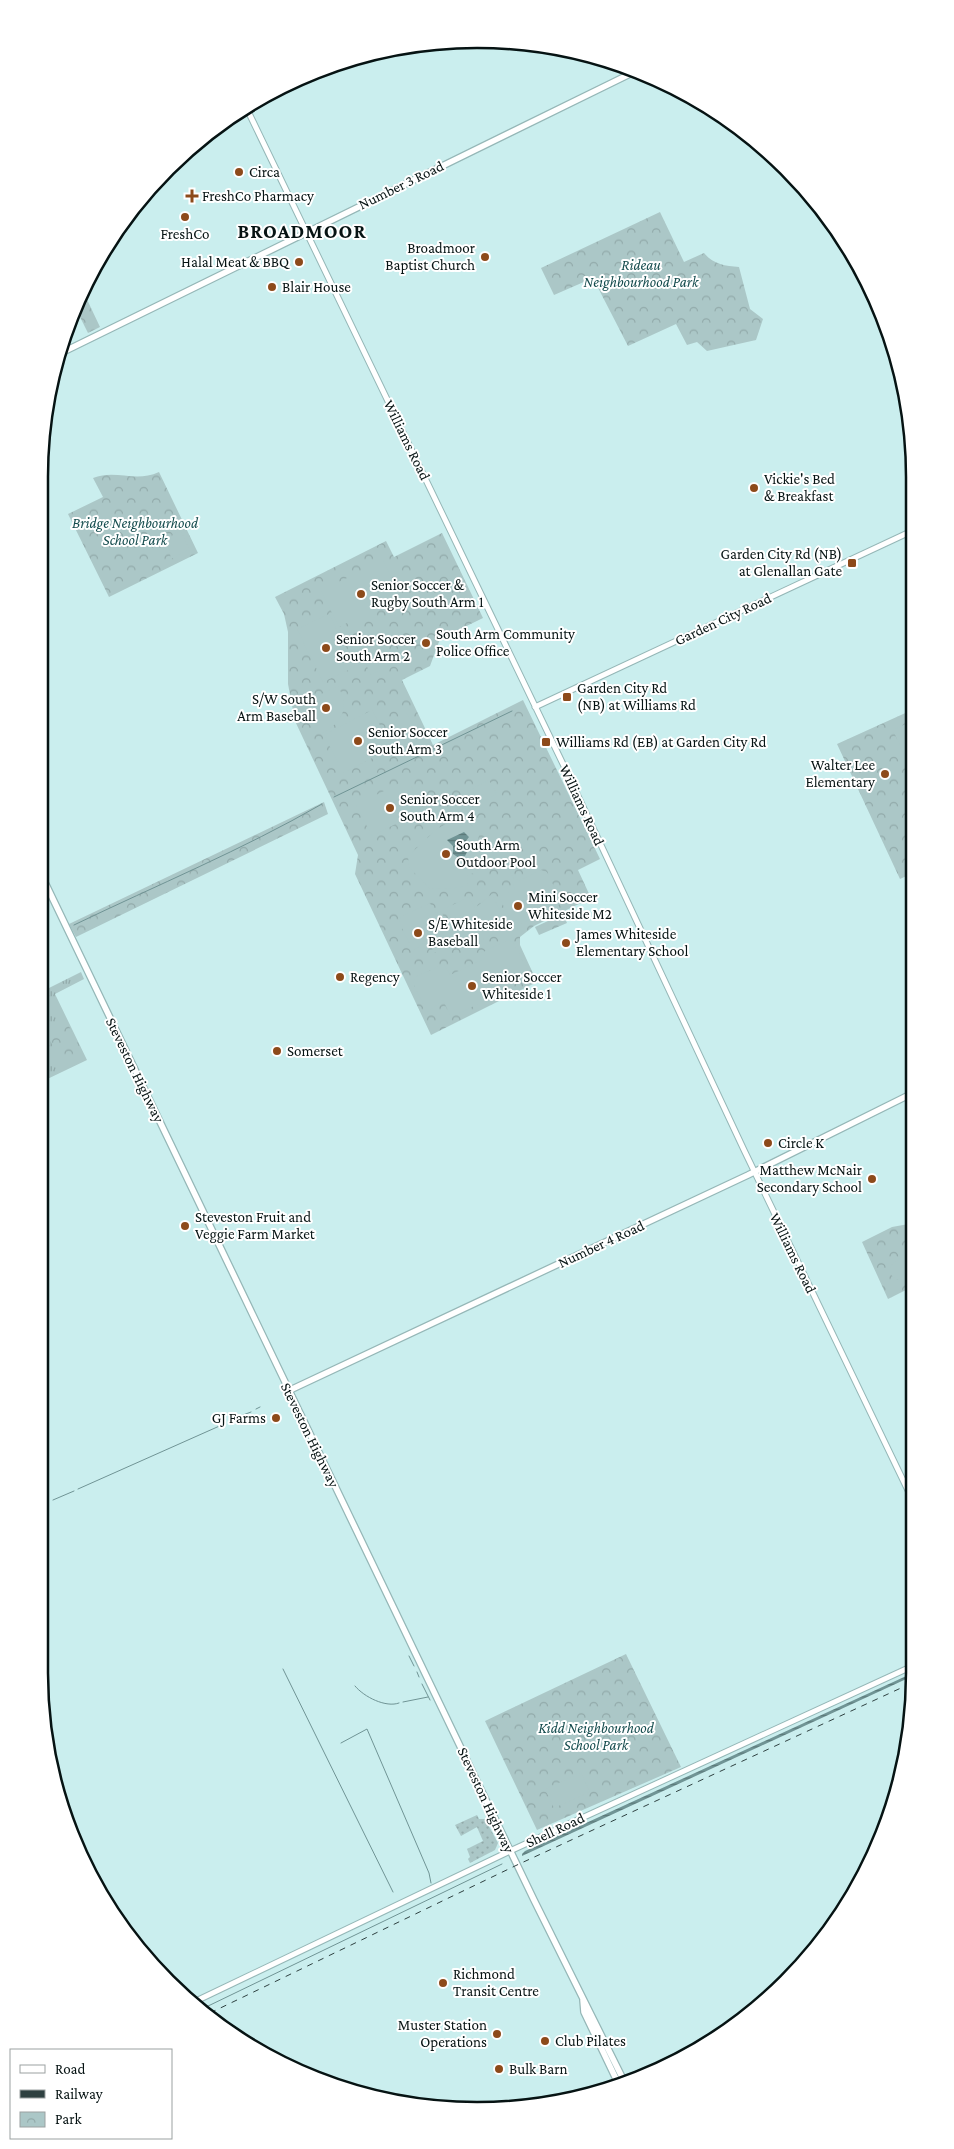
<svg xmlns="http://www.w3.org/2000/svg" width="954" height="2149" font-family="'Crimson Pro',serif">
<style>
.grass{fill:url(#grass-tufts)}
.park{fill:url(#park-crowns)}
.garden{fill:url(#garden-dots)}
.pitch{fill:#abc7c7}
.water{fill:url(#water-rules)}
.lines{fill:none;stroke-linecap:round;stroke-linejoin:round}
.stream{stroke:#709495;stroke-width:1}
.tertiary-casing{stroke:#95b7b7;stroke-width:7}
.secondary-casing{stroke:#95b7b7;stroke-width:8}
.tertiary{stroke:#fff;stroke-width:5}
.secondary{stroke:#fff;stroke-width:5.5}
.rail{stroke:#2f4141;stroke-width:1;stroke-dasharray:6 6;stroke-linecap:butt}
.poi-dot{fill:#8d4a1a;stroke:#fff;stroke-width:2}
.labels{text-anchor:middle;dominant-baseline:central;stroke-width:4;stroke-linejoin:round;paint-order:stroke}
.poi-label{font-size:15px;fill:#061313;stroke:#fff;text-anchor:start}
.street-label{font-size:15px;fill:#061313;stroke:#fff}
.park-label{font-size:15px;font-style:italic;fill:#154c4e;stroke:#fff}
.district-label{font-size:20px;font-weight:bold;letter-spacing:1px;fill:#061313;stroke:#fff}
.rim{fill:none;stroke:#061313;stroke-width:2.5}
</style>
<defs>
<pattern id="grass-tufts" width="24" height="20" patternUnits="userSpaceOnUse" patternTransform="scale(1.25)"><rect width="24" height="20" fill="#abc7c7"/><path d="M3 7l-1-3M5 7V3M7 7l1-3M15 17l-1-3M17 17v-4M19 17l1-3" fill="none" stroke="#92aaaa"/></pattern>
<pattern id="park-crowns" width="20" height="18" patternUnits="userSpaceOnUse" patternTransform="scale(1.25)"><rect width="20" height="18" fill="#abc7c7"/><path d="M2 6a3 3 0 1 1 6 0M12 15a3 3 0 1 1 6 0" fill="none" stroke="#92aaaa"/></pattern>
<pattern id="garden-dots" width="8" height="8" patternUnits="userSpaceOnUse" patternTransform="scale(1.25)"><rect width="8" height="8" fill="#abc7c7"/><path d="M2 2h.1M6 6h.1" fill="none" stroke="#92aaaa" stroke-width="1.8" stroke-linecap="round"/></pattern>
<pattern id="water-rules" width="6" height="5" patternUnits="userSpaceOnUse" patternTransform="scale(1.25)"><rect width="6" height="5" fill="#709495"/><path d="M0 2.5h6" fill="none" stroke="#5a7878"/></pattern>
</defs>
<rect width="100%" height="100%" fill="#caeeee"/>
<path class="grass" d="M81,972L84,979L55,994L87,1060L39,1083V978L45,990Z"/>
<path class="park" d="M660,212L684,262L704,253C713,264 725,266 739,267L750,309L763,319L756,340L707,351L697,342L687,345L676,324L628,346L593,278L554,295L541,268Z
M83,291L100,327L88,333L75,307Z
M159,472L198,553L109,597L68,514L103,497L93,478C116,469 135,483 159,472Z
M442,533L483,618L440,639L430,666L402,680L433,745L523,700L600,859L578,870L591,898L534,926L520,937V945L537,982L431,1035L355,874L358,855L295,721L288,684V632L284,614L275,597L386,541L394,557Z
M912,710L913,873L900,879L837,744Z
M324,802L328,814L76,937L69,924Z
M563,914L567,923L539,935L535,927Z
M66,1020L84,1057L63,1067L45,1030Z
M914,1223V1286L888,1299L862,1242L892,1227Z
M626,1654L681,1767L537,1830L485,1721Z"/>
<path class="garden" d="M477,1815L479,1819H485L498,1843L495,1850L470,1863L468,1859L470,1857L467,1849L483,1841L477,1827L461,1836L455,1825Z"/>
<path class="pitch" d="M181,531L189,549L171,559L168,544L173,534Z
M383,560L401,596L339,627L321,591Z
M329,614L355,667L323,682L297,629Z
M379,631L395,663L371,675L355,642Z
M338,686C350,708 343,722 321,734L307,705L309,700Z
M372,710L392,748L343,773L324,735Z
M407,713L419,737L418,740L396,752L389,732L399,717Z
M912,721V759L907,762L893,730Z
M408,779L423,810L372,836L356,805Z
M489,780L497,794L479,803L472,789Z
M449,822L470,824L480,832L477,843L483,844L480,867L476,874L468,873L467,886L449,889L429,888L409,867L408,856L437,829Z
M511,868L518,881L541,870L547,872L561,901L558,902L559,905L514,927L499,897L515,889L513,884L515,882L509,869Z
M492,894L506,923L504,929L475,943L471,935L461,939L446,908L469,897L475,908Z
M430,903L435,913L441,911L456,943L434,953L428,940L413,951L399,922L401,917Z
M508,940L513,942L528,971L517,977L503,978L509,989L451,1017L443,1000L427,1012L413,983L415,977L444,964L450,975L482,960L479,954Z
M890 1270a10 10 0 1 1 20 0a10 10 0 1 1-20 0Z
M581,1773L590,1792L554,1808L545,1789Z"/>
<path class="water" d="M464,832L469,837L466,841L468,850L465,856L459,858L453,854V846L447,840Z
M915,1672V1675L522,1856V1854L525,1851Z"/>
<g class="lines">
<path class="stream" d="M334,797L512,711
M74,925C157,885 242,850 322,804
M256,1409L260,1407
M243,1415L251,1412
M229,1422L238,1418
M78,1489L224,1424
M53,1500L74,1491
M39,1507L47,1503
M409,1656L414,1666
M283,1669L393,1892
M417,1672L419,1677
M422,1684L430,1700
M355,1686C364,1697 386,1708 399,1703
M403,1702L428,1697
M341,1743L367,1729L429,1873L431,1883
M204,2008L502,1864"/>
<defs>
<path id="tertiary" d="M246,107L563,764L744,1150L915,1505
M535,707L912,531
M196,2001L510,1851L915,1665"/>
<path id="secondary" d="M59,354L636,71
M39,870L534,1900L623,2079
M288,1391L748,1175L913,1093
M583,2000L584,2012L617,2081"/>
</defs>
<use href="#tertiary" class="tertiary-casing"/>
<use href="#secondary" class="secondary-casing"/>
<use href="#tertiary" class="tertiary"/>
<use href="#secondary" class="secondary"/>
<path class="rail" d="M210,2013L517,1865L914,1682"/>
</g>
<g class="poi-dot">
<circle cx="239" cy="172" r="5"/>
<path d="M189.5 188.5h5v5h5v5h-5v5h-5v-5h-5v-5h5z"/>
<circle cx="185" cy="217" r="5"/>
<circle cx="485" cy="257" r="5"/>
<circle cx="299" cy="262" r="5"/>
<circle cx="272" cy="287" r="5"/>
<circle cx="754" cy="488" r="5"/>
<rect x="847" y="558" width="10" height="10" rx="2.5"/>
<circle cx="361" cy="594" r="5"/>
<circle cx="426" cy="643" r="5"/>
<circle cx="326" cy="648" r="5"/>
<rect x="562" y="692" width="10" height="10" rx="2.5"/>
<circle cx="326" cy="708" r="5"/>
<circle cx="358" cy="741" r="5"/>
<rect x="541" y="737" width="10" height="10" rx="2.5"/>
<circle cx="885" cy="774" r="5"/>
<circle cx="390" cy="808" r="5"/>
<circle cx="446" cy="854" r="5"/>
<circle cx="518" cy="906" r="5"/>
<circle cx="418" cy="933" r="5"/>
<circle cx="566" cy="943" r="5"/>
<circle cx="340" cy="977" r="5"/>
<circle cx="472" cy="986" r="5"/>
<circle cx="277" cy="1051" r="5"/>
<circle cx="768" cy="1143" r="5"/>
<circle cx="872" cy="1179" r="5"/>
<circle cx="185" cy="1226" r="5"/>
<circle cx="276" cy="1418" r="5"/>
<circle cx="443" cy="1983" r="5"/>
<circle cx="497" cy="2034" r="5"/>
<circle cx="545" cy="2041" r="5"/>
<circle cx="499" cy="2069" r="5"/>
</g>
<g class="labels">
<g class="poi-label">
<text x="249" y="172">Circa</text>
<text x="202" y="196">FreshCo Pharmacy</text>
<text x="185" y="234" text-anchor="middle">FreshCo</text>
<text x="475" y="248" text-anchor="end">Broadmoor<tspan x="475" dy="17">Baptist Church</tspan></text>
<text x="289" y="262" text-anchor="end">Halal Meat &amp; BBQ</text>
<text x="282" y="287">Blair House</text>
<text x="764" y="479">Vickie's Bed<tspan x="764" dy="17">&amp; Breakfast</tspan></text>
<text x="842" y="554" text-anchor="end">Garden City Rd (NB)<tspan x="842" dy="17">at Glenallan Gate</tspan></text>
<text x="371" y="585">Senior Soccer &amp;<tspan x="371" dy="17">Rugby South Arm 1</tspan></text>
<text x="436" y="634">South Arm Community<tspan x="436" dy="17">Police Office</tspan></text>
<text x="336" y="639">Senior Soccer<tspan x="336" dy="17">South Arm 2</tspan></text>
<text x="577" y="688">Garden City Rd<tspan x="577" dy="17">(NB) at Williams Rd</tspan></text>
<text x="316" y="699" text-anchor="end">S/W South<tspan x="316" dy="17">Arm Baseball</tspan></text>
<text x="368" y="732">Senior Soccer<tspan x="368" dy="17">South Arm 3</tspan></text>
<text x="556" y="742">Williams Rd (EB) at Garden City Rd</text>
<text x="875" y="765" text-anchor="end">Walter Lee<tspan x="875" dy="17">Elementary</tspan></text>
<text x="400" y="799">Senior Soccer<tspan x="400" dy="17">South Arm 4</tspan></text>
<text x="456" y="845">South Arm<tspan x="456" dy="17">Outdoor Pool</tspan></text>
<text x="528" y="897">Mini Soccer<tspan x="528" dy="17">Whiteside M2</tspan></text>
<text x="428" y="924">S/E Whiteside<tspan x="428" dy="17">Baseball</tspan></text>
<text x="576" y="934">James Whiteside<tspan x="576" dy="17">Elementary School</tspan></text>
<text x="350" y="977">Regency</text>
<text x="482" y="977">Senior Soccer<tspan x="482" dy="17">Whiteside 1</tspan></text>
<text x="287" y="1051">Somerset</text>
<text x="778" y="1143">Circle K</text>
<text x="862" y="1170" text-anchor="end">Matthew McNair<tspan x="862" dy="17">Secondary School</tspan></text>
<text x="195" y="1217">Steveston Fruit and<tspan x="195" dy="17">Veggie Farm Market</tspan></text>
<text x="266" y="1418" text-anchor="end">GJ Farms</text>
<text x="453" y="1974">Richmond<tspan x="453" dy="17">Transit Centre</tspan></text>
<text x="487" y="2025" text-anchor="end">Muster Station<tspan x="487" dy="17">Operations</tspan></text>
<text x="555" y="2041">Club Pilates</text>
<text x="509" y="2069">Bulk Barn</text>
</g>
<g class="street-label">
<text transform="translate(401 185) rotate(-26)">Number 3 Road</text>
<text transform="translate(407 440) rotate(64)">Williams Road</text>
<text transform="translate(723 619) rotate(-25)">Garden City Road</text>
<text transform="translate(582 805) rotate(65)">Williams Road</text>
<text transform="translate(135 1070) rotate(64)">Steveston Highway</text>
<text transform="translate(601 1244) rotate(-25)">Number 4 Road</text>
<text transform="translate(793 1253) rotate(64)">Williams Road</text>
<text transform="translate(310 1435) rotate(64)">Steveston Highway</text>
<text transform="translate(486 1800) rotate(65)">Steveston Highway</text>
<text transform="translate(555 1830) rotate(-25)">Shell Road</text>
</g>
<g class="park-label">
<text x="641" y="265">Rideau<tspan x="641" dy="17">Neighbourhood Park</tspan></text>
<text x="135" y="523">Bridge Neighbourhood<tspan x="135" dy="17">School Park</tspan></text>
<text x="596" y="1728">Kidd Neighbourhood<tspan x="596" dy="17">School Park</tspan></text>
</g>
<g class="district-label">
<text x="302" y="231">BROADMOOR</text>
</g>
</g>
<path d="M0 0H954V2149H0ZM477 48H477A429 429 0 0 1 906 477V1673A429 429 0 0 1 477 2102H477A429 429 0 0 1 48 1673V477A429 429 0 0 1 477 48Z" fill="#fff" fill-rule="evenodd"/>
<path class="rim" d="M477 48H477A429 429 0 0 1 906 477V1673A429 429 0 0 1 477 2102H477A429 429 0 0 1 48 1673V477A429 429 0 0 1 477 48Z"/>
<rect x="10" y="2049" width="162" height="90" fill="#ffffff" stroke="#9ba1a1"/>
<rect x="20" y="2065" width="25" height="8" fill="#ffffff" stroke="#9ba1a1"/>
<text x="55" y="2074" font-size="15" fill="#061313">Road</text>
<rect x="20" y="2090" width="25" height="8" fill="#2f4141" stroke="#9ba1a1"/>
<text x="55" y="2099" font-size="15" fill="#061313">Railway</text>
<rect x="20" y="2112" width="25" height="15" fill="url(#park-crowns)" stroke="#9ba1a1"/>
<text x="55" y="2124" font-size="15" fill="#061313">Park</text>
</svg>
